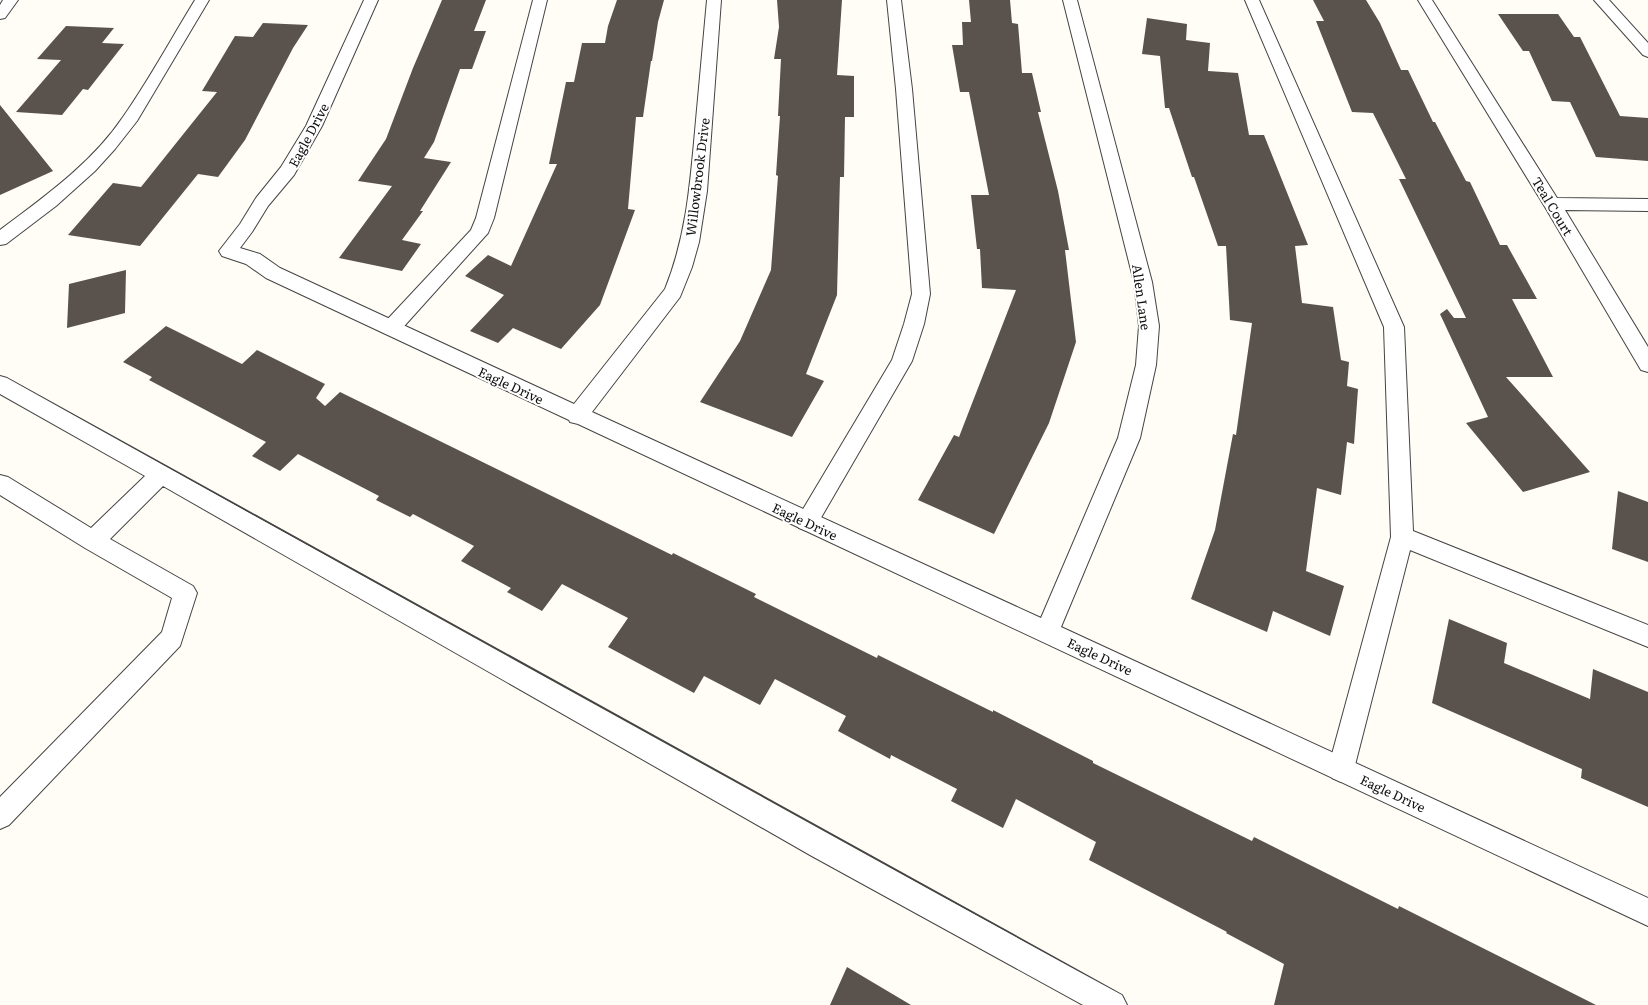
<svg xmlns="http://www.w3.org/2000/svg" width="1648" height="1005" font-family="Literata,serif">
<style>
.building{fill:#5a524d}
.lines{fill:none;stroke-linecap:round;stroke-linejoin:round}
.service-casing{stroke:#444;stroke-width:2}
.minor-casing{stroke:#444;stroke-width:2}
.service{fill:#fff;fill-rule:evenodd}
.minor{fill:#fff;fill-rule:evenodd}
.labels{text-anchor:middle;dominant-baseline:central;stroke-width:4;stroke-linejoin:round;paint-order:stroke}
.street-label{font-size:13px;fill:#111;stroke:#fff}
</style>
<rect width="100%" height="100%" fill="#fffdf5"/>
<path class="building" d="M442,0H486L474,31H486L472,69H460L434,142L424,158L451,162L420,211H423L402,240L421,244L402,271L339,258L392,186L358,181L386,139L413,68Z
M617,0H664L658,22L652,61H651L643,117H636L628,209L635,210L600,305L561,349L513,328L498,343L470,331L504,295L465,276L488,255L511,266L557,164H549L566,82H574L582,43H605L608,26Z
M777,0H842L837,75L854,76V117H845L844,177H840L837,295L806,374L824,381L792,437L700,402L740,341L771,270L778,176L776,175L780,116H778L781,59H774L779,27Z
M969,0H1010L1012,23L1018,24L1022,73H1032L1041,112H1038L1058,191L1069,250H1065L1076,342L1049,423L994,534L918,500L954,435L959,437L1016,290L982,288L980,249H977L971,195H989L969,92H960L952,45H963L962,22H971Z
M1313,0H1366L1380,23L1401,70H1408L1433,122H1435L1466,181L1470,182L1500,245H1507L1537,299H1512L1553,377H1506L1590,472L1523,492L1466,423L1488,417L1440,314L1447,309L1454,318H1466L1399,179H1406L1373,113L1352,112L1316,21H1324Z
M1498,14H1558L1574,37H1580L1620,116L1648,118V161L1596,157L1570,102L1552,101L1529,51H1523Z
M1147,18L1187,24L1186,40L1210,43L1208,71L1238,73L1249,135H1264L1308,245L1295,246L1302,303L1333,307L1341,360L1349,362L1347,386L1358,389L1354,444L1347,442L1341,495L1317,488L1306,571L1344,586L1330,636L1273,611L1267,632L1191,599L1215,530L1233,434L1236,435L1252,323L1230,320L1226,246H1218L1194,177H1192L1169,108H1165L1160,56L1142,54Z
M263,23L308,25L293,48L245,140L218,177L198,174L140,246L68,235L113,183L141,187L217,92L202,91L235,36L253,37Z
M66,26L114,28L102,43L124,44L88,90L83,89L62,115L16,112L61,60L37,59Z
M0,105L53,171L0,195Z
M126,270L125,313L67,328L69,284Z
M166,326L242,364L257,350L325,384L316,398L325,406L340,392L672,555L673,553L756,594L754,597L877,658L878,655L993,712V710L1093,761V763L1252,841L1254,837L1398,909L1399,906L1596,1005H1274L1284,964L1226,933L1227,932L1089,860L1096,842L1016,799L1003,828L951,801L957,789L891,755L890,759L838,731L846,716L775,679L760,705L704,676L694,693L608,647L628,618L562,584L542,611L507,592L511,588L461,561L474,546L413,514L410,517L376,500L379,496L298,454L280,471L252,456L266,442L149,380L152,377L123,362Z
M1618,491L1648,502V562L1612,549Z
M1449,619L1507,643L1504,663L1590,699L1593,669L1648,692V807L1581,778L1582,769L1432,703Z
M847,967L911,1005H830Z"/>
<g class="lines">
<defs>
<path id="service" d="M195,0H209L137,121L115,149L95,171L56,206L6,244L0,245V230C44,197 92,163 123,117C149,80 171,39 195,0Z
M533,0H547L494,218L488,233L398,333L391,335L384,333L381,328L384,323L471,230L476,218Z
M887,0H901L912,89L930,294L924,324L912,361L815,528L807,531L799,528L796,521L892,360L904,324L912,294L896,89Z
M1245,0H1259L1404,327L1413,531L1648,625V647L1410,550L1354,769L1350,778L1341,782L1332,778L1328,769L1391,537L1384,327Z
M1594,0H1609L1648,43V57L1643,55Z
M0,376L7,378C378,585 749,792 1122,995L1127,1005H1083L810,855L163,486L110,539L193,586L197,593L180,646L9,825L0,829V797L162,632L172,598L85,548L0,495V475L8,477L91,528L145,476L0,394Z"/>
<path id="minor" d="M3,0H18L5,18L0,19V5Z
M364,0H378L322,126L294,175L268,206L252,232L240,248L260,254L280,268L574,404L665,289C686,237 690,186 695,131C699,87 703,44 707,0H721L707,191L699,242L692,267L680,297L592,412L1041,618L1118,438L1136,365L1139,326L1134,282L1063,0H1077L1152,282L1159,326L1156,365L1140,438L1061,627L1648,898V926L578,424L570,422L569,420L266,278L246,264L222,256L219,251L240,224L256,198L281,167L306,126Z
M1418,0H1432L1557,198L1648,199V211L1565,210L1648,347V372L1641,370L1545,207Z"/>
</defs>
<use href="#service" class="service-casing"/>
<use href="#minor" class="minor-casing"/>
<use href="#service" class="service"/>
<use href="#minor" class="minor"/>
</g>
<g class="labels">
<g class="street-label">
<text transform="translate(308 135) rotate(-62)">Eagle Drive</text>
<text transform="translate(697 177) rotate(-83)">Willowbrook Drive</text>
<text transform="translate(1553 206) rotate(59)">Teal Court</text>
<text transform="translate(1142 297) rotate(82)">Allen Lane</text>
<text transform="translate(511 385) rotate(25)">Eagle Drive</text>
<text transform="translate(805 521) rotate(25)">Eagle Drive</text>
<text transform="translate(1100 656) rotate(25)">Eagle Drive</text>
<text transform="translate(1393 793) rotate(25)">Eagle Drive</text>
</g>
</g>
</svg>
